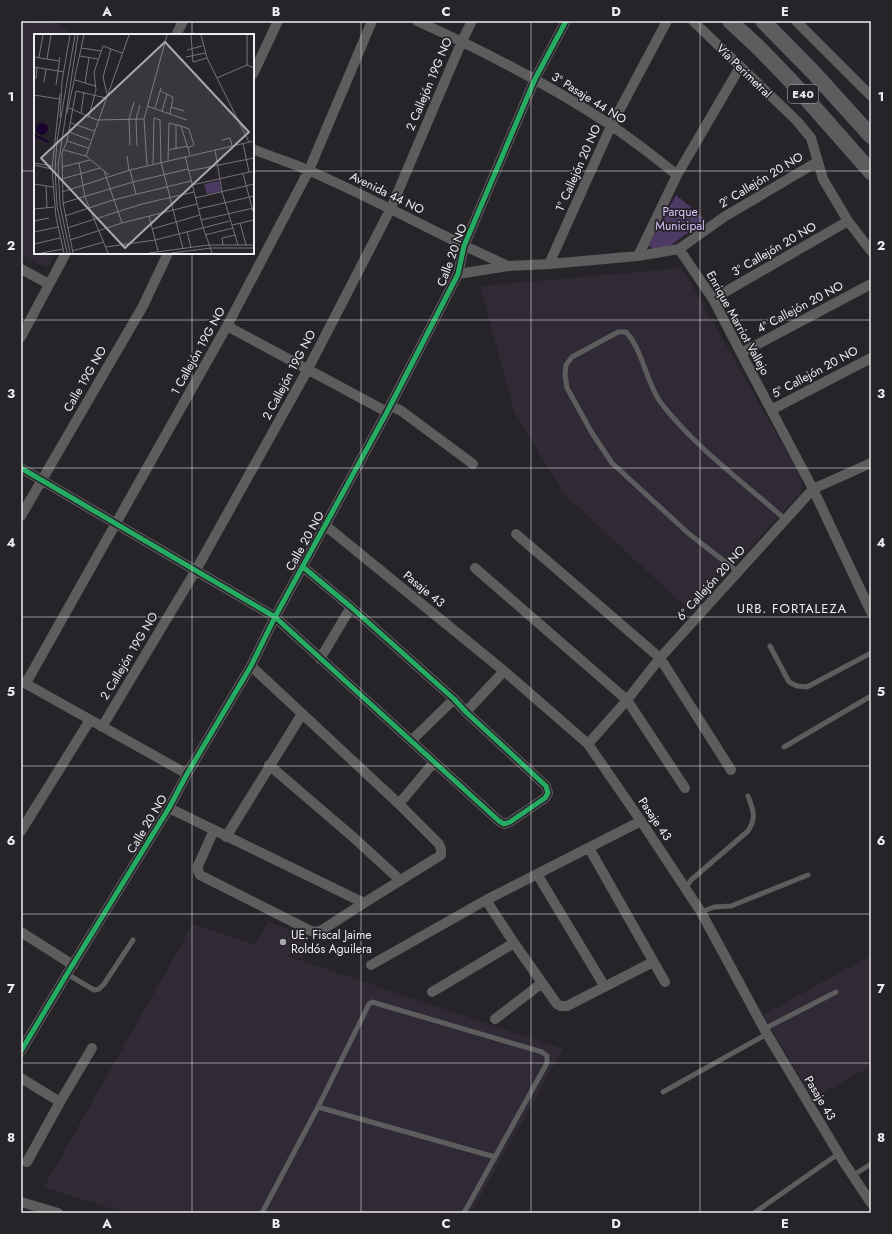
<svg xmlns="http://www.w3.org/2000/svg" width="892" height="1234" font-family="Jost,sans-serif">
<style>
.built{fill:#2f2a35}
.green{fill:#4d3a64}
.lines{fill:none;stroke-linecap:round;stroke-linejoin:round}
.service{stroke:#5d5d5e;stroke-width:5}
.minor{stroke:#5d5d5e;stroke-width:10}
.trunk{stroke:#5d5c5e;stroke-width:16}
.cycleway-casing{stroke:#262329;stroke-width:8}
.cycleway{stroke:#26ab63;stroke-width:5}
.grid{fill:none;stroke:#efedf1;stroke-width:1;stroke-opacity:0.55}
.poi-dot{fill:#a9a7ab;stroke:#262329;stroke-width:1.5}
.labels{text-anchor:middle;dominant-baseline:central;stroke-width:3.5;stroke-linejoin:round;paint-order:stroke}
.shield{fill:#262329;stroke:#b3b0b5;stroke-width:1}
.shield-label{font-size:11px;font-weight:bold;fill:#efedf1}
.street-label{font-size:12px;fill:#efedf1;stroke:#262329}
.park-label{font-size:12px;fill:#dac4f9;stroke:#262329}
.poi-label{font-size:12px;fill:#efedf1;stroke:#262329;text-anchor:start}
.neighbourhood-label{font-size:13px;letter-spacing:1px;fill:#efedf1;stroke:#262329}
.inset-river{fill:none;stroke:#1a032f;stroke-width:2}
.inset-road{fill:none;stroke:#767478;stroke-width:1}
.view{fill:#a9a7ab;fill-opacity:0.15;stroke:#a9a7ab;stroke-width:2}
.inset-edge{fill:none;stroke:#efedf1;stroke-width:2}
.neatline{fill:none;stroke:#efedf1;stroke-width:1.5}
.grid-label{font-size:13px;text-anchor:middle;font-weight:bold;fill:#efedf1}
</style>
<rect width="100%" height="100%" fill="#262428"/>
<path class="built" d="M27,21H54L74,35H35V253H55L47,268L21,255V29Z
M682,268L801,477L802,484L801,492L691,612L563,493L514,411L480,286Z
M268,921L309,938L304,959L286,954L285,955L563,1049L471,1213H125L44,1187L193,924L255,945Z
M871,955V1066L813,1099L763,1015Z"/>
<path class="green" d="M676,195L706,220L668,247L657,250L648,246Z"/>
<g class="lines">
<path class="service" d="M738,572L688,533L612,463L592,433L567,388L565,375L566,365L572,357L618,332H626C643,350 646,383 661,403C696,448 743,482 786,520
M770,646L789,682L797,686L807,687L871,653
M784,747L871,696
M686,888L691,880L748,831C757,817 753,810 748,796
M701,912L714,907L731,906L808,875
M67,974L94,990L99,989L104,984L133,940
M764,1029L836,992
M663,1092L767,1034
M852,1176L871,1164
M262,1213L318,1107L369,1004L372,1002L542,1052L547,1056V1063L495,1157L318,1107
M464,1213L495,1157
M754,1213L838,1154"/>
<path class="minor" d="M417,21C484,51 550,85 612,126C634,141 656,158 677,175
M693,21L797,121L811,138L823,179L848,221L871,251
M796,21L871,96
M176,35L183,21
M253,74L278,21
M253,149C272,157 292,163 310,171C377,200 441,236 508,266
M679,249L713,299L741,353L813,489L871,612
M638,256L677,175L740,67
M549,264L611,126L667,21
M21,269L49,284
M458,274L508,266L549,264L638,256L679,249L724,217L817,162
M713,299L848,221
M227,326L387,412
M21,337L66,253
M741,353L871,284
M390,406L400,410L473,464
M771,410L871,358
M21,468L275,617L499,821L504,824L510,822L545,798L548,793L546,786L466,712L454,699L351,607L303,567
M21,516L143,306L168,253
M326,526L504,671L588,744L641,821L701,912L767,1034L843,1161L871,1203
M516,534L660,658L731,770
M475,568L627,700L685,788
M320,659L351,607
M21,681L187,774
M26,683L227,326L309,170L372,21
M466,712L504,671
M102,727L196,570L308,369L391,208L462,41L472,21
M411,741L454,699
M588,744L627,700L660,658L813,489L871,463
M269,765L353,837L400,880
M399,804L434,762
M169,808L364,903L441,855V849L439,844L399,804L251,666
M214,830L198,866V871L200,875L311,931L317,932L322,930L364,903
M21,831L90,720
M226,837L302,714
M589,848L665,982
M537,874L605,987
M486,900L514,943L557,1004L561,1006H567L653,962
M21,932L73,965
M371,965L486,900L641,821
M432,992L514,943
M495,1019L542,983
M21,1051L67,974L169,808L187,774L251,666L275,617L387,412L458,274L464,246L535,79L566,21
M21,1078L60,1102L92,1048
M27,1162L60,1102
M21,1202L58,1213"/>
<path class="trunk" d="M730,21L760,49L790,80L871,172
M763,21L814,73L871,136"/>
<defs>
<path id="cycleway" d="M21,468L275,617L499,821L504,824L510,822L545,798L548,793L546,786L466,712L454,699L351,607L303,567
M21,1051L67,974L169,808L187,774L251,666L275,617L387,412L458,274L464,246L535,79L566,21"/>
</defs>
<use href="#cycleway" class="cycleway-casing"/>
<use href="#cycleway" class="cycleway"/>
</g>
<path class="grid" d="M192,21V35M361,21V1213M531,21V1213M700,21V1213M21,171H35M253,171H871M192,253V1213M21,320H871M21,468H871M21,617H871M21,766H871M21,914H871M21,1063H871"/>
<circle class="poi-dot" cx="283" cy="942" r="4"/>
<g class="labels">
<rect class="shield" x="788" y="85" width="30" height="18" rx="3"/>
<g class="shield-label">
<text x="803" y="94">E40</text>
</g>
<g class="street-label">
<text transform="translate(744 71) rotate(44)">Vía Perimetral</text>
<text transform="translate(429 84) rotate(-67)">2 Callejón 19G NO</text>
<text transform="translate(589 98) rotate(32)">3º Pasaje 44 NO</text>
<text transform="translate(578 168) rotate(-66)">1º Callejón 20 NO</text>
<text transform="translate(761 180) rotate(-31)">2º Callejón 20 NO</text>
<text transform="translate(387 193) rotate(26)">Avenida 44 NO</text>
<text transform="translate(774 249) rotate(-30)">3º Callejón 20 NO</text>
<text transform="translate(452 255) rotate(-70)">Calle 20 NO</text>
<text transform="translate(800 307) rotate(-28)">4º Callejón 20 NO</text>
<text transform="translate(738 323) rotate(61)">Enrique Marriot Vallejo</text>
<text transform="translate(198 351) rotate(-61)">1 Callejón 19G NO</text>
<text transform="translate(815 372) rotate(-28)">5º Callejón 20 NO</text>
<text transform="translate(289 375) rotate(-62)">2 Callejón 19G NO</text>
<text transform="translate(85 379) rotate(-60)">Calle 19G NO</text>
<text transform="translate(305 541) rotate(-61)">Calle 20 NO</text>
<text transform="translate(711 583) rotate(-48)">6º Callejón 20 NO</text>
<text transform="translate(424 589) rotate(39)">Pasaje 43</text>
<text transform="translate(129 656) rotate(-59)">2 Callejón 19G NO</text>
<text transform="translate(655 819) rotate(56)">Pasaje 43</text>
<text transform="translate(147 824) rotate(-59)">Calle 20 NO</text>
<text transform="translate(820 1098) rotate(59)">Pasaje 43</text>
</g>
<g class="park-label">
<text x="680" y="212">Parque<tspan x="680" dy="14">Municipal</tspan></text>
</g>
<g class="poi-label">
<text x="291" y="935">UE. Fiscal Jaime<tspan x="291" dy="14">Roldós Aguilera</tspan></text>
</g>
<g class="neighbourhood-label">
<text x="792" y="608">URB. FORTALEZA</text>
</g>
</g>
<g transform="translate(34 34)">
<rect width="220" height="220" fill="#262428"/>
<path d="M185,147L187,157L173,160L170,150Z" fill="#4d3a64"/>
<path d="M2 95a6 6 0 1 1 12 0a6 6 0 1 1-12 0Z" fill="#1a032f"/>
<path class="inset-river" d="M0,101L15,108"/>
<path class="inset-road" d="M157,1L159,28L173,24M167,1L173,24L215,108M213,1V31M47,14L67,17M153,16L168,12M46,22L64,25M0,23L25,27M5,23L9,1M152,23L171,19M13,25L17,1M0,33L30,38M183,44L213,31L220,34M2,45L3,33M41,46L61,52M10,48L12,35M51,49L55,24M22,51L26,23M126,57L139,63L136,80M26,60L18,135L22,183L30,219M73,60L69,43L77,15M0,61L25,65M113,72L153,86M137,73L150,77M35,74L63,86L110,85M121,74L127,54M128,77L133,60M33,79L50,1M47,79L50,58M55,82L62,56L60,38L69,12L88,19M26,83L28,47L36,1M37,89L60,97M142,91V115M147,92L155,95L160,111L154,114M35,98L56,106M188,106L196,104L198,112M33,107L54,114M209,109L215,138M96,111L95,85L100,68M103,112L102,85L106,71M0,115V128M30,116L52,122L75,141M134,116L154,112M181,116L188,158L204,211M52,122L95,1M93,122L95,136M151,122L169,193L178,219M134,126L135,89L147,92L156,121M0,129L18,132M45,129L51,163L74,219M119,130L120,84L126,86L127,128L149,215M0,131L18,135M113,131L110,85L133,1M28,133L56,126M96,136L102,160M70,137L88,189M155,137L220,124M209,140L220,181M28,145L66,134M0,150L19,153M158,151L220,137M12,152L13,174M28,158L96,136L220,107M161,164L220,150M29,169L99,148L154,135M0,175L20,173M164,175L220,162M31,182L79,166L157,147M115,182L124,217M167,186L220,174M0,187L15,184M206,189L212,211M198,191L220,186M33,194L108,170L160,158M118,195L166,181M153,197L157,214M0,198L24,193M171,201L199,194M36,206L88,189L163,170M0,210L26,204M189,211L188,204L201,201M72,213L121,206L196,187M38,217L70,208M7,219L29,215M33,219L23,172L21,135L23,107L41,1M36,219L26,171L24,132L44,1M39,219L29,169L28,119L33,107L42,57L72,64M115,219L175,211H220M137,219L178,214H220"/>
<path class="view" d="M131,8L215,98L91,214L7,124Z"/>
<rect width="220" height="220" class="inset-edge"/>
</g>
<rect width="892" height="1234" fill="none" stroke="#262329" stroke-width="44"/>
<rect x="22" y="22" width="848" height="1190" class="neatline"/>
<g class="grid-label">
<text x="107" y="16">A</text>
<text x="276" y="16">B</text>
<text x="446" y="16">C</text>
<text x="616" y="16">D</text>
<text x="785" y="16">E</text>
<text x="11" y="101">1</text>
<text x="881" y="101">1</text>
<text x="11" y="250">2</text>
<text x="881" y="250">2</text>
<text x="11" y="398">3</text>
<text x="881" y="398">3</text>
<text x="11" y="547">4</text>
<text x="881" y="547">4</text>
<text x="11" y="696">5</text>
<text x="881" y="696">5</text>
<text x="11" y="845">6</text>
<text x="881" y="845">6</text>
<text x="11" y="993">7</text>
<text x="881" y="993">7</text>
<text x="11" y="1142">8</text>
<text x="881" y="1142">8</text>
<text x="107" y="1228">A</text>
<text x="276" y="1228">B</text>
<text x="446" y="1228">C</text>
<text x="616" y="1228">D</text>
<text x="785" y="1228">E</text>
</g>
</svg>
